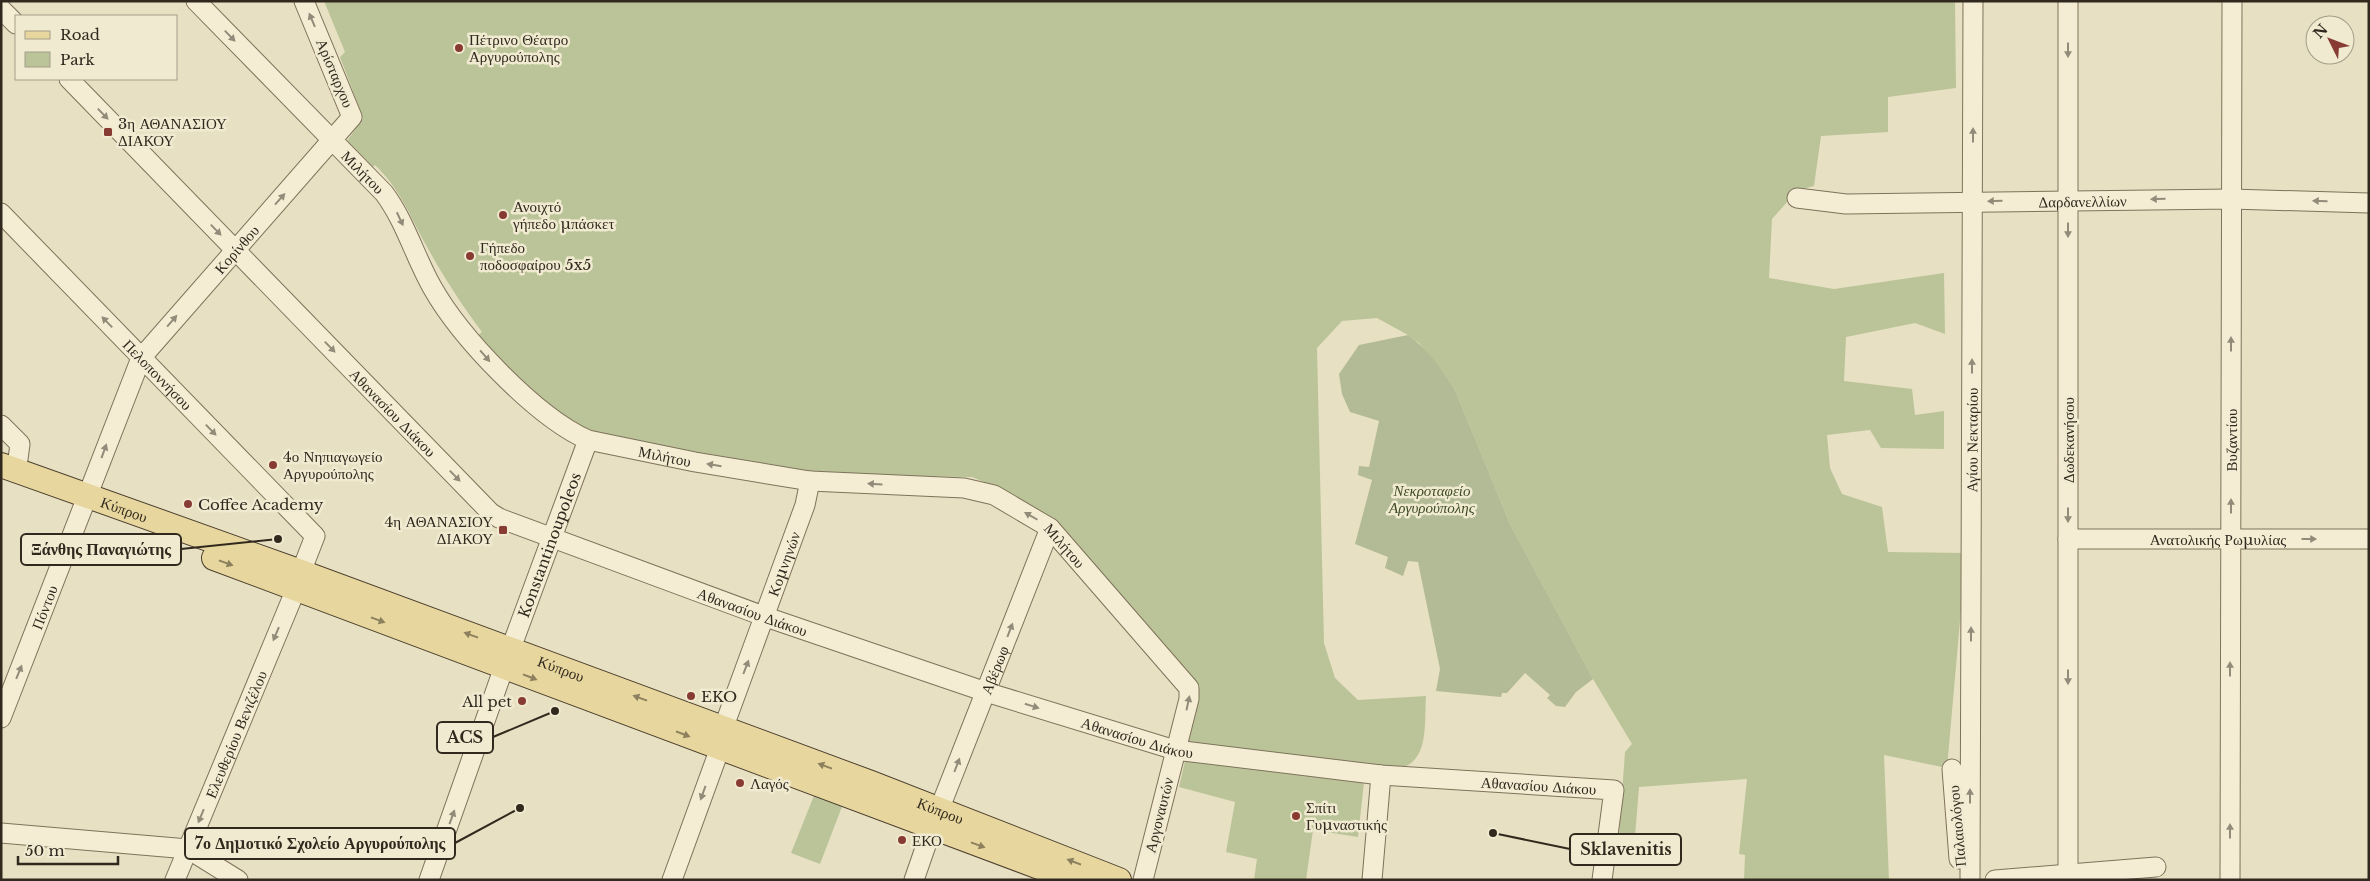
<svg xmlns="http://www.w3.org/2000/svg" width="2370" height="881" font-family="'Libre Baskerville',serif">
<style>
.green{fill:#bac498}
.cemetery{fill:#b2ba96}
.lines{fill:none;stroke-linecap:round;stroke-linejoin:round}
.minor-casing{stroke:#7f725b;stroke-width:21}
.major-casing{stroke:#4d402f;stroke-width:26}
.minor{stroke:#f4edd4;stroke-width:19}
.major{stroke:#e7d79e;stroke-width:24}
.oneway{fill:#928b79}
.oneway2{fill:#8c805e}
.poi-dot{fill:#873b33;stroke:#f0ead1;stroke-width:2}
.labels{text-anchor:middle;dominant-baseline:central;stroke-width:5;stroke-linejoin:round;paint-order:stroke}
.poi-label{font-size:15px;fill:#31291e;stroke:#f0ead1;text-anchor:start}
.street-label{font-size:15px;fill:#31291e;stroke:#f0ead1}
.park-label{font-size:15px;font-style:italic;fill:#3e4b27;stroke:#f0ead1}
.leader{fill:none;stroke:#31291e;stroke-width:2}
.callout-dot{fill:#31291e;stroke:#f0ead1;stroke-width:2}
.callout{fill:#f0ead1;stroke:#31291e;stroke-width:2}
.callout-label{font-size:16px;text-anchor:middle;font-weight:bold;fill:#31291e}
</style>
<rect width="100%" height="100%" fill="#e8e0c2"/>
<path class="green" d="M324,1H1955L1956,88L1888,97V132L1821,136L1814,186L1798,190L1772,219L1769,278L1834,289L1944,273L1945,334L1915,323L1846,337L1844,381L1912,389L1915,415L1944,411V449L1881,448L1870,430L1827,435L1830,468L1842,494L1882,507L1888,552L1966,553L1947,768L1884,755L1889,880H1744L1745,855L1739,854L1747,779L1639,787L1635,836H1619L1625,752L1632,744L1593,679L1510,524L1455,390L1442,371L1419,343L1408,335L1377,318L1342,321L1317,348L1324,643L1335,678L1358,700L1426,696C1424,718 1430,759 1403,767C1394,769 1381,766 1371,766L1187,743L1198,688L1056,522L1012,494L972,477L813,475L594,435L567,422L531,392L476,337L482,332C461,304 443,276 426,245C409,215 401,190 375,165L373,167L347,141L363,118L340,57L345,52Z
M1185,761L1364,782L1358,837L1313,830L1306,880H1254L1257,859L1226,852L1235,802L1179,787Z
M815,793L843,804L820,864L791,853Z"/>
<path class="cemetery" d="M1408,335C1428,349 1442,370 1455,390L1510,524L1593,679L1576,692L1565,707L1556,706L1547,698L1550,695L1525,673L1507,693H1502L1501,697L1436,691L1440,669L1418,562L1408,561L1403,576L1385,568L1388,557L1355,544L1372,480L1358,475L1359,466L1369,467L1379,421L1350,412L1342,394L1339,374L1359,345Z"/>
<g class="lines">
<defs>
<g id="minor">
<path id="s1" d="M196,1L384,193C405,221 415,257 432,287C460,337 536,417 588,440L695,462L810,481L964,488L994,495L1050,528L1189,688V699L1143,880"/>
<path d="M2068,1V880"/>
<path d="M1,9L16,24"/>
<path id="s2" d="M69,79L491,513L499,518L766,617L986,692L1175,750L1381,775L1614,790L1602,880"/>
<path id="s3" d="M1797,198L1846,204L2231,199L2369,203"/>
<path id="s4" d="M1,213L315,536L301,572"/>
<path d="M1,425L20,444L18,459L14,470"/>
<path id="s5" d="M2068,539H2369"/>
<path id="s6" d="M1,718L141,358L352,117L304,1"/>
<path id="s7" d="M723,729L805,505L810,481"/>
<path d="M1952,769L1959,859"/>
<path d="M1,833L188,849L238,880"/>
<path id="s8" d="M175,880L296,589"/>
<path id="s9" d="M429,880L504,667L588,440"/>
<path d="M672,880L720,748"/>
<path id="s10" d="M914,880L932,828L1050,528"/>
<path d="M1372,880L1381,775"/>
<path id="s11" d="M1970,880L1973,1"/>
<path d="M1995,880L2156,867"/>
<path id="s12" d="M2230,880L2232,1"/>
</g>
<g id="major">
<path id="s13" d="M1,465L301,572L871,783L1119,880"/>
<path d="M214,558L1074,880"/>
</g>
</defs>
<use href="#minor" class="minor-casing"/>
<use href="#major" class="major-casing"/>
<use href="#minor" class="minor"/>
<use href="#major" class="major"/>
</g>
<defs><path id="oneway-solid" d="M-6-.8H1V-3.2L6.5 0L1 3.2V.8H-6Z" transform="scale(1.25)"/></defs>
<g class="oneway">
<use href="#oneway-solid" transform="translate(312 20) rotate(-113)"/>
<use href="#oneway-solid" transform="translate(230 36) rotate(46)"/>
<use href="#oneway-solid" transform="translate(2068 50) rotate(90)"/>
<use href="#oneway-solid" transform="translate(103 114) rotate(46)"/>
<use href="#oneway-solid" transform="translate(1973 135) rotate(-90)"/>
<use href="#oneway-solid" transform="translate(280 199) rotate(-48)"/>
<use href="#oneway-solid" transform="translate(2158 199) rotate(179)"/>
<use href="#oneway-solid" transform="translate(1995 201) rotate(179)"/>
<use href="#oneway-solid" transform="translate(2320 201) rotate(-178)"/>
<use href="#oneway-solid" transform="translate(400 219) rotate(65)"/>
<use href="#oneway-solid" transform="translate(216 230) rotate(46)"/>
<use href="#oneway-solid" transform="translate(2068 230) rotate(90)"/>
<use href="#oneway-solid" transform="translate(172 321) rotate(-49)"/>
<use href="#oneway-solid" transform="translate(107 322) rotate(-134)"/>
<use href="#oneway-solid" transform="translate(2231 344) rotate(-90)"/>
<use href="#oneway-solid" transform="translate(330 347) rotate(46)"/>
<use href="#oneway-solid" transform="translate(485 356) rotate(49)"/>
<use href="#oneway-solid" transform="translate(1972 366) rotate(-90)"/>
<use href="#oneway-solid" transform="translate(211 430) rotate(46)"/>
<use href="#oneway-solid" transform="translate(104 451) rotate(-70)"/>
<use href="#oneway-solid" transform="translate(714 465) rotate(-171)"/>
<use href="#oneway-solid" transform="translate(455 476) rotate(46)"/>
<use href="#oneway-solid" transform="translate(875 484) rotate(-177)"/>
<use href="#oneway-solid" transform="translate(2231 506) rotate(-90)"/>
<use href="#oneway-solid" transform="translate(2068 515) rotate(90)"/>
<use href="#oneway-solid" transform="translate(1031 516) rotate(-150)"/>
<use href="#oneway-solid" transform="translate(2309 539)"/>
<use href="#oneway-solid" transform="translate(1010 630) rotate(-69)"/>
<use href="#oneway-solid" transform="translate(276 634) rotate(113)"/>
<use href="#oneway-solid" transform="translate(1971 634) rotate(-90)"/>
<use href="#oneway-solid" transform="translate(746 667) rotate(-69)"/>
<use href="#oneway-solid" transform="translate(2230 669) rotate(-90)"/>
<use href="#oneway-solid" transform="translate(19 672) rotate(-68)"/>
<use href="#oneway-solid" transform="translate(2068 677) rotate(90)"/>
<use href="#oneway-solid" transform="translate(1188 703) rotate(-78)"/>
<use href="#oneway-solid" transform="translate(1032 706) rotate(17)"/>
<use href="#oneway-solid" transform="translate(957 765) rotate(-69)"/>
<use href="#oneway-solid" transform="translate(703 793) rotate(110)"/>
<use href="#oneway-solid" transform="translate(1970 796) rotate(-90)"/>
<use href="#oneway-solid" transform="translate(201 816) rotate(112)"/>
<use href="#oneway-solid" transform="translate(452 817) rotate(-70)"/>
<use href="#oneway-solid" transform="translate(2230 831) rotate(-90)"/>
</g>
<g class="oneway2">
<use href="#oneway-solid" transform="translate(226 563) rotate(20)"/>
<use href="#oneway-solid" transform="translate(378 620) rotate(20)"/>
<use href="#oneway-solid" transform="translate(471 635) rotate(-160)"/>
<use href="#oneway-solid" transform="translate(530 677) rotate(21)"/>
<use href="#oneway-solid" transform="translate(640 698) rotate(-160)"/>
<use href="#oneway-solid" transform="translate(683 734) rotate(21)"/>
<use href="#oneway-solid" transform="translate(825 766) rotate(-160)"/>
<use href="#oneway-solid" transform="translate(978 845) rotate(20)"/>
<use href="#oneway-solid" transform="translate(1074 862) rotate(-159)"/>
</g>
<g class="poi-dot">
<circle cx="459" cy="48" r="5"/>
<rect x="103" y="127" width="10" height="10" rx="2.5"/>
<circle cx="503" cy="215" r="5"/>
<circle cx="470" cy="256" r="5"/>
<circle cx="273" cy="465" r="5"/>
<circle cx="188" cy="504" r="5"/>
<rect x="498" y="525" width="10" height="10" rx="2.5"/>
<circle cx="691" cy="696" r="5"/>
<circle cx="522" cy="701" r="5"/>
<circle cx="740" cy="783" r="5"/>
<circle cx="1296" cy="816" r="5"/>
<circle cx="902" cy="840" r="5"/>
</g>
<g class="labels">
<g class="poi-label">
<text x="469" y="39">Πέτρινο Θέατρο<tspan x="469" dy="17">Αργυρούπολης</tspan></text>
<text x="118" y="123">3η ΑΘΑΝΑΣΙΟΥ<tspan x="118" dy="17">ΔΙΑΚΟΥ</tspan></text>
<text x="513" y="206">Ανοιχτό<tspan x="513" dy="17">γήπεδο μπάσκετ</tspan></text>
<text x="480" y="247">Γήπεδο<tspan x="480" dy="17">ποδοσφαίρου 5x5</tspan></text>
<text x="283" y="456">4ο Νηπιαγωγείο<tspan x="283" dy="17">Αργυρούπολης</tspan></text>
<text x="198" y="504">Coffee Academy</text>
<text x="493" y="521" text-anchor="end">4η ΑΘΑΝΑΣΙΟΥ<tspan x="493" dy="17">ΔΙΑΚΟΥ</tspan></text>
<text x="701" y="696">EKO</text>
<text x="512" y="701" text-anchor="end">All pet</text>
<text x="750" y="783">Λαγός</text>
<text x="1306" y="807">Σπίτι<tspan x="1306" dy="17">Γυμναστικής</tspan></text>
<text x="912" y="840">ΕΚΟ</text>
</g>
<g class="street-label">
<text transform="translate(335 73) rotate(67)">Αρίσταρχου</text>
<text stroke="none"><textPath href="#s1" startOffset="239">Μιλήτου</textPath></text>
<text stroke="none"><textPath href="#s3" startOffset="286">Δαρδανελλίων</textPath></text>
<text stroke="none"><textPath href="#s6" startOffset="531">Κορίνθου</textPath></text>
<text stroke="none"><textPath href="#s4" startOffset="225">Πελοποννήσου</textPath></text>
<text stroke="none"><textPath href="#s2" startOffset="465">Αθανασίου Διάκου</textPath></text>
<text stroke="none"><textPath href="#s11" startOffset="440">Αγίου Νεκταρίου</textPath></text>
<text transform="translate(2068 440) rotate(-90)">Δωδεκανήσου</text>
<text stroke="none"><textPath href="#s12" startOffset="440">Βυζαντίου</textPath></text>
<text stroke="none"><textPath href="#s1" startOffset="674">Μιλήτου</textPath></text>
<text stroke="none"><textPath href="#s13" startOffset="131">Κύπρου</textPath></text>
<text stroke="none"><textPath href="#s5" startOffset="150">Ανατολικής Ρωμυλίας</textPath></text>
<text stroke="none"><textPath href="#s9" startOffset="356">Konstantinoupoleos</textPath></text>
<text stroke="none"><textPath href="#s1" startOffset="1094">Μιλήτου</textPath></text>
<text stroke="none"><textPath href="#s7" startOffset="176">Κομνηνών</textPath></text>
<text stroke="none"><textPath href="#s6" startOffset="119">Πόντου</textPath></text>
<text stroke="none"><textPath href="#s2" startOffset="885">Αθανασίου Διάκου</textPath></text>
<text stroke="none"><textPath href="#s13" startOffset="596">Κύπρου</textPath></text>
<text stroke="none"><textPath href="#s10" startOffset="225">Αβέρωφ</textPath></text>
<text stroke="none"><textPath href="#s8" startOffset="158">Ελευθερίου Βενιζέλου</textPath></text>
<text stroke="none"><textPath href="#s2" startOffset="1290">Αθανασίου Διάκου</textPath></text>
<text stroke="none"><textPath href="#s2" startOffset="1695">Αθανασίου Διάκου</textPath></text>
<text stroke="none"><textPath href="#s13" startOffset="1001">Κύπρου</textPath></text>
<text transform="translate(1159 815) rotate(-76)">Αργοναυτών</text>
<text transform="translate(1957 826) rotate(-95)">Παλαιολόγου</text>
</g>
<g class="park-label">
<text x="1432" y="490">Νεκροταφείο<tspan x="1432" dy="17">Αργυρούπολης</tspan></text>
</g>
</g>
<path class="leader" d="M278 539L181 549M555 711L493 737M520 808L455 843M1493 833L1570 849"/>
<g class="callout-dot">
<circle cx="278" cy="539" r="5"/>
<circle cx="555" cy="711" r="5"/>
<circle cx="520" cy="808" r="5"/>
<circle cx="1493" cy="833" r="5"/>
</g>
<g class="callout">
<rect x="21" y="534" width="160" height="31" rx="5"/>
<rect x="437" y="722" width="56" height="31" rx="5"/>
<rect x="185" y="828" width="270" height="31" rx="5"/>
<rect x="1570" y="834" width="111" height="31" rx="5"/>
</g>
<g class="callout-label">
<text x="101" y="555">Ξάνθης Παναγιώτης</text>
<text x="465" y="743">ACS</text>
<text x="320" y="849">7ο Δημοτικό Σχολείο Αργυρούπολης</text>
<text x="1626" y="855">Sklavenitis</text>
</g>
<rect width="2370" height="881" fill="none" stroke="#31291e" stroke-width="5"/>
<rect x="15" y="15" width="162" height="65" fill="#f0ead1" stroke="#a49d89"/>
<rect x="25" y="31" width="25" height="8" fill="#e7d79e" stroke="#a49d89"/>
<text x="60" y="40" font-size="15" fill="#31291e">Road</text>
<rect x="25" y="52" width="25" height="15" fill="#bac498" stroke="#a49d89"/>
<text x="60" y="65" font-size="15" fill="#31291e">Park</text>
<g transform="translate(2330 40) rotate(312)"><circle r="24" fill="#f0ead1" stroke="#a49d89"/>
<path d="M0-4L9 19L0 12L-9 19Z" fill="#873b33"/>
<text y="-8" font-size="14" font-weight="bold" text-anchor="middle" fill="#31291e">N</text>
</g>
<path d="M18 856v8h100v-8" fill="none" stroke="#31291e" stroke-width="2.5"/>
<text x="25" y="856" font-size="15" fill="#31291e" stroke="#f0ead1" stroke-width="4" paint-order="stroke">50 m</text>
</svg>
